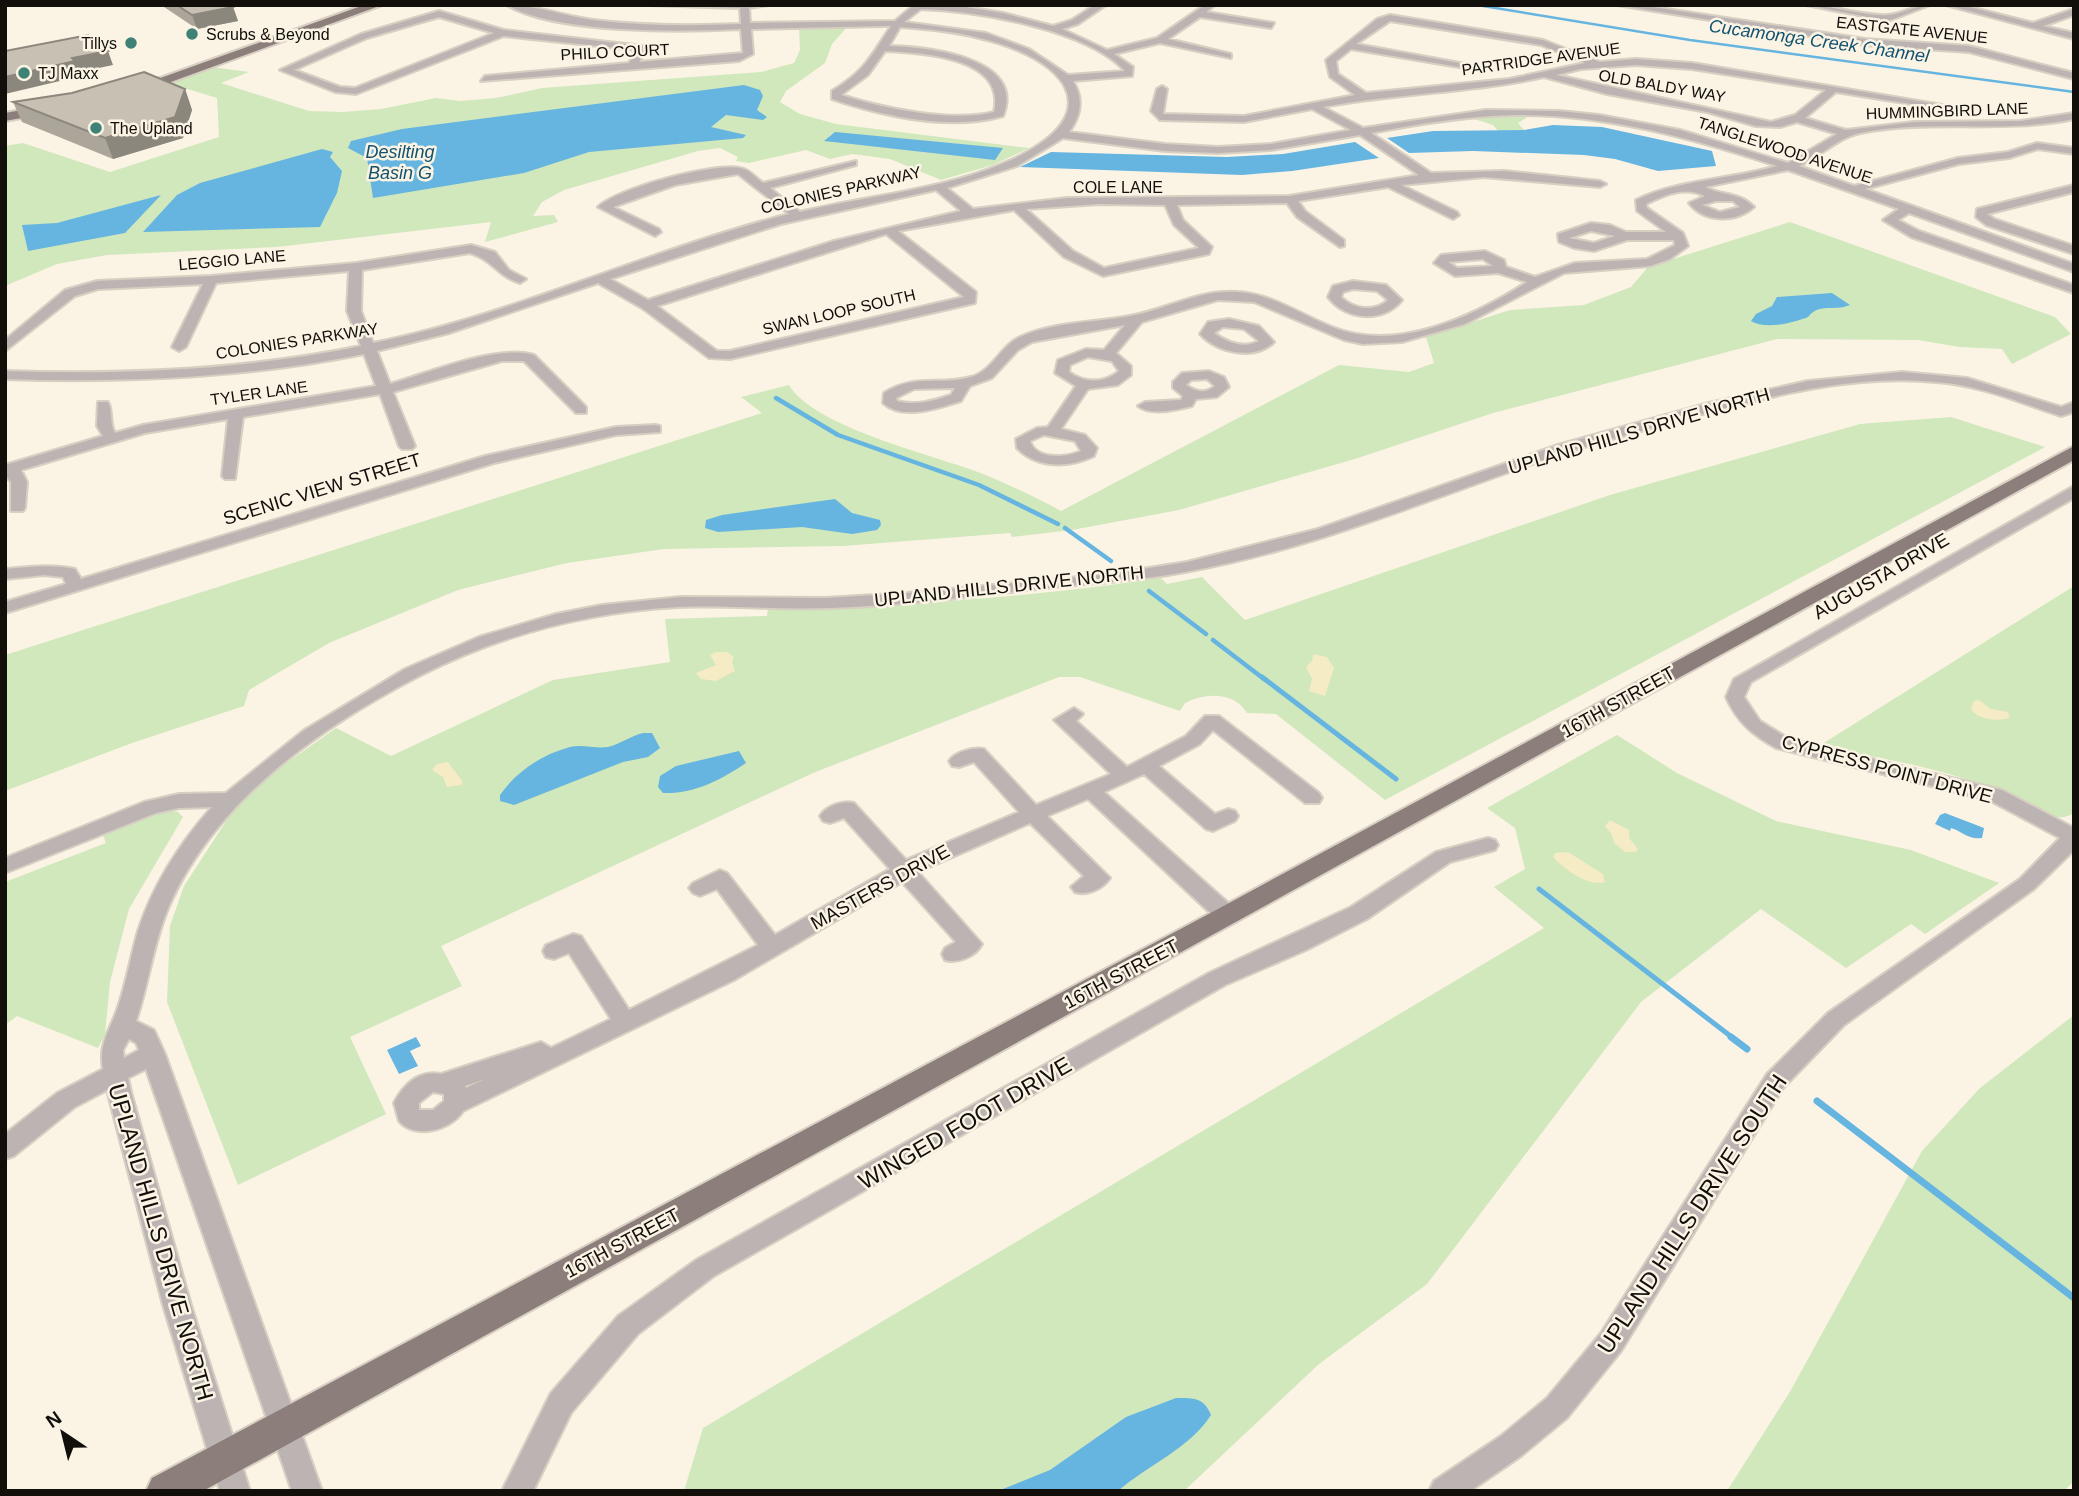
<svg xmlns="http://www.w3.org/2000/svg" width="2079" height="1496" font-family="Arial,sans-serif">
<style>
.green{fill:#d1e7bc}
.sand{fill:#f5ebc5}
.water{fill:#65b5e0}
.lines{fill:none;stroke-linecap:round;stroke-linejoin:round}
.stream-far3{stroke:#65b5e0;stroke-width:2.5}
.stream-far2{stroke:#65b5e0;stroke-width:4.5}
.stream-far1{stroke:#65b5e0;stroke-width:5}
.stream{stroke:#65b5e0;stroke-width:7}
.minor-casing{stroke:#d6cfc2;stroke-width:4}
.major-casing{stroke:#d6cfc2;stroke-width:4}
.minor{fill:#bcb4b2;fill-rule:evenodd}
.major{fill:#8c7e7a;fill-rule:evenodd}
.wall{fill:#aca69a}
.shaded-wall{fill:#8c877d}
.building{fill:#c8c1b3;stroke:#8c877d;stroke-width:2}
.poi-dot{fill:#3e8175;stroke:#fbf4e5;stroke-width:2.5}
.labels{text-anchor:middle;dominant-baseline:central;stroke-width:5;stroke-linejoin:round;paint-order:stroke}
.far-street-label{font-size:16px;fill:#120f0b;stroke:#fbf4e5}
.far-poi-label{font-size:16px;fill:#120f0b;stroke:#fbf4e5;text-anchor:start}
.far-water-label{font-size:18px;font-style:italic;fill:#12526f;stroke:#fbf4e5}
.street-label{font-size:19px;fill:#120f0b;stroke:#fbf4e5}
.near-street-label{font-size:23px;fill:#120f0b;stroke:#fbf4e5}
</style>
<rect width="100%" height="100%" fill="#fbf4e5"/>
<path class="green" d="M848,26L832,44L825,63L786,91L780,102L800,114L836,124L1029,148L993,165L941,180L890,159L852,154L830,159L806,150L749,163L736,161L738,157L720,148L698,151L564,190L542,202L533,216L554,215L558,222L485,242L491,222L277,247L107,255L57,264L5,286V146L23,143L110,172L219,137L217,98L168,83L212,67L249,72L221,83L309,111L343,112L381,109L436,98L460,101L496,98L542,88L761,72L794,63L800,50L799,27Z
M1529,116L1518,123L1524,130L1498,131L1493,125L1471,118Z
M1790,222L2055,317L2071,334L2012,364L2002,349L1960,347L1918,340L1777,339L1493,413L1358,458L1179,510L1072,530L1012,537L1010,533L843,546L664,549L567,563L458,590L329,643L249,690L244,706L132,743L5,791V655L762,413L741,397L789,385C814,427 930,454 978,472C1006,483 1034,496 1061,511L1339,365L1409,372L1434,363L1426,337L1510,310L1584,305L1631,287L1648,267Z
M1951,417L2045,447L1385,800L1276,714L1247,713C1234,691 1204,693 1185,703L1180,711L1080,677H1059L813,773L441,946L462,986L350,1037L386,1114L238,1185L167,1002L170,926L184,886L232,812L271,774L336,728L391,756L553,680L670,662L665,619L767,616L768,609C899,607 1031,597 1161,578L1167,584L1202,577L1245,620L1610,495L1860,424Z
M2074,586V812C2058,830 2009,797 1991,789C1937,766 1876,758 1819,746Z
M1617,735L1677,773L1776,821L1911,850L1999,883L1925,934L1911,924L1846,968L1761,909L1641,1002L1427,1284L1319,1364L1184,1491H684L703,1428L1544,928L1494,887L1525,869L1515,828L1487,808Z
M170,811L178,812L183,817L129,909L110,982L105,1034L98,1048L17,1016L5,1025V882L106,843L103,835L159,812Z
M2074,1015V1481L2064,1491H1727L1791,1390L1922,1151L1980,1088Z"/>
<path class="sand" d="M716,652H727L734,657L732,662L735,671L716,681L701,679L696,673L716,665L710,655Z
M1313,654L1327,657L1334,668L1325,696L1309,691L1312,679L1306,667L1312,661Z
M1979,700L1991,709L2008,712L2010,718C1997,721 1979,721 1971,709L1974,701Z
M448,762L463,782L461,785L447,787L443,777L432,770L437,764Z
M1610,820L1629,830V838L1638,849L1636,852H1625L1614,843L1612,835L1605,826Z
M1568,852L1603,874L1605,882C1588,887 1564,869 1553,857L1555,853Z"/>
<path class="water" d="M744,85L760,90L763,96L757,110L767,117L763,120L726,115L711,127L746,135L743,138L589,152L524,173L373,198L367,158L348,148L351,141L402,129Z
M1553,125L1602,127L1712,151L1716,166L1658,171L1615,159L1584,155L1473,151L1409,153L1387,138L1433,131L1524,130Z
M835,132L1003,148L995,160L824,141Z
M1355,142L1379,158L1292,171L1242,175L1020,167L1051,152L1227,157L1283,154Z
M322,149L333,152L330,157L342,171L337,193L320,227L143,232L177,195L200,183Z
M161,195L125,233L28,251L22,225L57,223Z
M1832,293L1850,305C1833,312 1820,302 1808,317C1793,323 1765,330 1751,321L1756,314L1772,306L1777,297Z
M835,499L852,513L880,520L881,525L877,530L852,534L802,527L718,532L705,528L706,520L722,515Z
M643,733H652L660,748L648,757L623,762L514,805L500,801V795C517,771 541,755 570,747C582,744 596,749 608,747C620,744 631,736 643,733Z
M739,751L746,763C721,780 694,794 663,793L658,787L660,776L676,766Z
M1945,813L1984,828L1982,838C1968,840 1962,831 1951,828L1950,831L1935,824L1940,815Z
M416,1037L421,1046L410,1051L418,1066L399,1074L387,1050Z
M1176,1398C1193,1398 1204,1397 1211,1415C1190,1448 1148,1465 1118,1491H998L1050,1470L1126,1417Z"/>
<g class="lines">
<path class="stream-far3" d="M1477,5L1690,40L2074,92"/>
<path class="stream-far2" d="M776,398L838,435L979,485L1058,524
M1065,528L1111,561
M1149,591L1206,634
M1213,640L1264,679"/>
<path class="stream-far1" d="M1262,677L1396,779
M1539,889L1733,1038"/>
<path class="stream" d="M1731,1037L1747,1049
M1817,1101L2074,1298"/>
<defs>
<path id="minor" d="M507,5C535,5 564,16 593,20C642,26 692,26 741,24L740,8L648,5H769L749,8L750,23L895,21L914,5H953L1003,13L1053,26L1072,20L1095,5H1106L1078,24L1062,29L1107,50L1157,38L1205,5H1215L1206,12L1274,23L1271,28L1200,17L1168,39L1231,54V58L1160,43L1114,54L1133,67L1132,76L1073,81C1084,99 1081,116 1069,132L1165,144L1218,147L1271,144L1351,130L1312,109L1244,122L1160,120L1151,111L1157,89L1162,86L1167,89L1163,114L1244,116L1355,95L1330,77L1326,60L1377,19L1390,15L1543,40L1600,62L1636,59L1692,63L1972,110L1967,113L1836,92L1805,118L1846,130L1914,122L2021,121L2074,113V119C2003,134 1930,119 1860,133C1837,138 1820,157 1799,166L1854,186L1958,158L2008,152L2037,143L2074,148V154L2038,149L2009,158L1959,164L1865,189L2074,264V272L1909,213L1898,220L1919,231L2074,285V293L1911,237L1883,220L1899,209L1788,170L1705,187C1723,196 1739,192 1754,207C1736,223 1704,223 1689,203L1705,196C1685,186 1666,194 1646,204L1647,208L1683,233L1688,246L1670,259L1650,266L1564,273L1465,324L1402,342L1363,344L1344,340L1254,302L1218,300L1142,322L1116,353L1131,366V375L1118,385L1088,389L1061,429L1085,435L1097,448L1094,456C1069,468 1037,469 1017,448L1016,439L1037,428L1048,427L1076,386L1055,373L1058,360L1086,349L1104,350L1125,325L1032,342L1018,350L992,378L970,386L961,401C938,408 903,421 883,403L884,393C916,373 939,386 971,377C993,371 1000,346 1020,337C1055,321 1097,323 1135,315C1169,308 1201,289 1238,292C1272,294 1301,315 1332,327C1396,353 1473,317 1527,282L1498,273L1455,276L1434,263L1441,255L1485,251L1504,260L1506,267L1535,277L1575,263L1647,259L1675,245L1674,240H1627L1594,251L1574,248L1559,242L1558,234L1591,223L1610,225L1626,232H1666L1637,211L1636,200C1680,179 1729,180 1777,166C1692,138 1604,114 1515,115C1466,116 1418,124 1371,133L1431,173L1504,171L1600,181L1606,184L1600,187L1484,177L1401,185L1457,212L1459,215L1453,219L1388,187L1298,201L1305,211L1344,240V246L1340,247L1297,217L1287,203L1177,205L1183,220L1212,247L1209,254L1103,276L1064,257L1014,210L898,231L976,292L975,303L730,359L709,358L642,308L598,283L449,333L377,351L390,384C428,373 496,344 534,355L586,407V413H576L524,361H502L393,392L415,446L412,449H402L399,446L380,394L243,417L235,479H225L222,476L228,419L145,433L21,470L27,482L25,508L23,511H11V482L5,475V465L103,436L97,426L98,402H108C113,411 109,423 115,433L143,425L376,386L364,354C246,378 125,383 5,379V371C124,375 244,370 361,346L347,311L349,271L216,283L186,347L179,351L172,347L203,284L98,289L75,296L5,351V340L65,290L97,281L211,276L356,263L471,245L495,252L509,270L526,279L520,283C497,276 493,260 470,253L362,270L361,311L373,343C516,314 648,250 789,214L738,174L675,185L613,207L659,229L661,232L655,236L598,207C619,188 712,163 740,168C749,169 756,178 763,183L856,161V165L770,188L800,212C869,195 945,190 1011,160C1115,112 1063,57 979,38C953,31 926,29 900,27L889,46C926,47 1027,57 1003,116C950,131 883,116 832,99V91C865,71 872,55 891,26H884L751,29L753,54L739,61L481,81L485,76L629,63L636,50L504,36L356,94L335,92L280,70L361,34L439,11L504,30L643,46L647,50L639,62L743,53L741,29C684,32 555,34 507,5ZM921,9C976,11 1087,29 1125,71L1068,75L1029,49L986,33L904,22ZM439,17L494,33L355,88L340,87L294,70L367,38ZM1390,21L1541,45L1585,63L1509,79L1366,93L1338,74L1336,61L1351,49L1471,69L1476,66L1356,44ZM885,51C923,53 1007,57 994,112C952,123 882,108 841,95L868,75ZM1636,65L1692,69L1826,90L1795,115L1771,122L1556,75L1581,69ZM1544,77L1607,94L1707,112L1756,126L1780,127L1797,122L1837,134L1788,163L1680,130L1599,115L1559,111L1486,110L1363,128L1323,107C1396,93 1471,93 1544,77ZM1360,135L1419,175L1289,196L1067,198L973,209L947,188L1017,166L1063,138L1165,151L1218,153L1271,150ZM936,190L961,211L834,241L648,300L610,279L781,224ZM1716,201H1733L1740,207L1720,212L1702,205ZM1099,204L1165,205L1174,225L1199,248L1104,268L1073,251L1026,209ZM1591,231L1615,236L1594,243L1569,238ZM886,234L964,297L730,351H717L657,306ZM1483,259L1493,266L1457,268L1448,262ZM1088,357L1112,361L1119,371C1104,384 1084,383 1069,372L1070,365ZM955,388L951,395C933,401 915,406 897,401L896,398L914,389ZM1044,435L1075,441L1081,451C1066,458 1036,460 1030,441Z
M1617,5H1640L1865,39L1969,46L2074,73V79L1969,52L1865,45Z
M1806,5C1831,5 1868,17 1888,15C1903,14 1915,5 1930,5L1888,21Z
M1946,5H1962L2033,23L2074,9V15L2043,26L2074,33V39Z
M2074,185V192L1987,214L1994,219L2074,246V254L1986,225L1976,217L1977,209Z
M1353,281L1386,285L1402,300C1383,324 1345,320 1328,297L1333,286ZM1353,289L1377,291L1388,300C1374,313 1353,309 1341,297L1343,292Z
M1229,319L1259,326L1274,342C1255,361 1217,353 1200,334L1208,322ZM1223,327L1244,329L1259,341C1244,349 1228,343 1214,333Z
M1209,371L1224,377L1229,387L1217,397L1196,399L1192,406C1177,410 1150,416 1138,406L1145,402L1181,400L1183,396L1173,388V382L1182,373ZM1207,379L1215,386C1205,394 1196,392 1186,385L1191,380Z
M1902,372L1967,378L2061,407L2074,402V412L2061,416C2020,403 1981,385 1936,382C1853,374 1771,396 1691,417C1643,431 1594,443 1546,459C1427,500 1310,550 1185,572C1138,581 1092,583 1045,588C974,596 902,606 830,608C779,610 729,605 678,607C588,612 499,635 419,676C319,728 215,801 169,906C153,943 149,983 136,1021L154,1030L165,1054L322,1491H292L146,1069L128,1078L131,1092L191,1305L250,1491H220L163,1305L107,1090L75,1107L14,1156L5,1159V1134L57,1093L103,1069C98,1042 111,1030 119,1004C127,980 131,955 138,931C153,885 180,843 212,807L179,808L156,813L5,873V858L144,802L179,794L226,793L303,731L405,669L479,637L556,614L602,605L681,597L825,598L908,593L1111,574L1187,562L1318,529L1558,445L1709,403L1808,381ZM129,1039L136,1043L139,1050L124,1058L123,1050Z
M655,425L660,426V432L616,435L494,463L5,613V602L66,584L63,577L44,575L5,579V569C29,567 51,564 75,569L81,579L485,456L616,427Z
M2074,486V498L1751,682L1744,697L1760,721L1789,739L2002,790L2074,828V850L2034,889L1844,1025L1783,1088L1621,1351L1567,1418L1521,1456L1470,1491H1429L1434,1481L1501,1436L1547,1398L1601,1333L1767,1074L1828,1013L2020,879L2060,838L1989,800L1776,748C1753,735 1737,722 1726,697L1734,679Z
M1074,708L1083,714L1076,721L1127,767L1186,736L1205,716H1219L1319,793L1322,798L1319,803H1305L1213,730L1200,744L1159,766L1215,814L1228,809L1235,811L1238,816L1235,821L1213,831L1206,829L1144,774L1104,792L1236,910L1239,916L1236,922H1220L1088,799L1047,816L1110,878C1103,889 1086,896 1075,892L1071,887L1084,876L1030,823L918,872L982,944C976,956 958,964 945,960L942,954L945,948L956,942L902,882L734,980L463,1111C451,1130 415,1140 399,1121L394,1103C404,1084 419,1070 441,1074L541,1042L551,1048L611,1019L569,953L554,959L546,957L543,951L546,945L573,934L581,936L629,1010L758,945L717,889L700,896L693,893L689,888L693,883L720,870L727,873L775,935L890,869L844,818L830,823L823,821L820,816C826,806 843,800 854,803L906,860L1019,812L974,762L959,767L952,766L949,761C955,752 973,747 984,749L1036,805L1111,774L1054,720ZM485,1079L466,1088L465,1086ZM433,1092L444,1094V1101L433,1110H419V1103Z
M1488,838L1495,840L1498,845L1495,850L1450,862L1367,919L1306,950L1225,985L714,1276L638,1334L571,1413L533,1491H502L551,1393L618,1316L696,1260L1209,973L1351,907L1436,852Z"/>
<path id="major" d="M364,5H382L168,83L133,94L127,90Z
M49,105L56,109L54,112L5,121V113Z
M2074,446V460L203,1491H146L152,1478L1218,909Z"/>
</defs>
<use href="#minor" class="minor-casing"/>
<use href="#major" class="major-casing"/>
<use href="#minor" class="minor"/>
<use href="#major" class="major"/>
</g>
<path class="wall" d="M161,5H231L233,7L238,21L197,29Z
M185,89L192,110L183,138L113,159L22,122L13,102Z"/>
<path class="shaded-wall" d="M233,7L238,21L197,29L192,15Z
M108,51L113,65L80,72L81,76L5,94V77L72,58Z
M185,89L192,110L183,138L113,159L105,138Z"/>
<path class="building" d="M177,5H231L233,7L192,15Z
M88,35L108,51L72,58L75,61L5,77V51Z
M144,72L185,89L175,117L105,138L13,102L72,93Z"/>
<g class="poi-dot">
<circle cx="192" cy="34" r="7"/>
<circle cx="131" cy="43" r="7"/>
<circle cx="24" cy="73" r="7"/>
<circle cx="96" cy="128" r="7"/>
</g>
<g class="labels">
<g class="far-street-label">
<text transform="translate(1912 30) rotate(6)">EASTGATE AVENUE</text>
<text transform="translate(615 52) rotate(-3)">PHILO COURT</text>
<text transform="translate(1541 59) rotate(-8)">PARTRIDGE AVENUE</text>
<text transform="translate(1662 86) rotate(10)">OLD BALDY WAY</text>
<text transform="translate(1947 111) rotate(-2)">HUMMINGBIRD LANE</text>
<text transform="translate(1785 150) rotate(18)">TANGLEWOOD AVENUE</text>
<text x="1118" y="187">COLE LANE</text>
<text transform="translate(841 190) rotate(-13)">COLONIES PARKWAY</text>
<text transform="translate(232 260) rotate(-5)">LEGGIO LANE</text>
<text transform="translate(839 312) rotate(-13)">SWAN LOOP SOUTH</text>
<text transform="translate(297 341) rotate(-9)">COLONIES PARKWAY</text>
<text transform="translate(259 393) rotate(-8)">TYLER LANE</text>
</g>
<g class="far-poi-label">
<text x="206" y="34">Scrubs &amp; Beyond</text>
<text x="117" y="43" text-anchor="end">Tillys</text>
<text x="38" y="73">TJ Maxx</text>
<text x="110" y="128">The Upland</text>
</g>
<g class="far-water-label">
<text transform="translate(1819 41) rotate(8)">Cucamonga Creek Channel</text>
<text x="400" y="152">Desilting<tspan x="400" dy="21">Basin G</tspan></text>
</g>
<g class="street-label">
<text transform="translate(1639 431) rotate(-16)">UPLAND HILLS DRIVE NORTH</text>
<text transform="translate(322 489) rotate(-17)">SCENIC VIEW STREET</text>
<text transform="translate(1881 576) rotate(-30)">AUGUSTA DRIVE</text>
<text transform="translate(1009 586) rotate(-6)">UPLAND HILLS DRIVE NORTH</text>
<text transform="translate(1618 702) rotate(-29)">16TH STREET</text>
<text transform="translate(1887 769) rotate(15)">CYPRESS POINT DRIVE</text>
<text transform="translate(880 887) rotate(-29)">MASTERS DRIVE</text>
<text transform="translate(1121 974) rotate(-28)">16TH STREET</text>
<text transform="translate(622 1243) rotate(-28)">16TH STREET</text>
</g>
<g class="near-street-label">
<text transform="translate(965 1123) rotate(-30)">WINGED FOOT DRIVE</text>
<text transform="translate(1692 1214) rotate(-57)">UPLAND HILLS DRIVE SOUTH</text>
<text transform="translate(161 1242) rotate(74)">UPLAND HILLS DRIVE NORTH</text>
</g>
</g>
<rect width="2079" height="1496" fill="none" stroke="#120f0b" stroke-width="14"/>
<g transform="translate(63 1433) rotate(325)" stroke="#fbf4e5" stroke-width="5" paint-order="stroke">
<path d="M0-5L12 26L0 18L-12 26Z" fill="#120f0b"/>
<text y="-10" font-size="19" font-weight="bold" text-anchor="middle" fill="#120f0b">N</text>
</g>
</svg>
